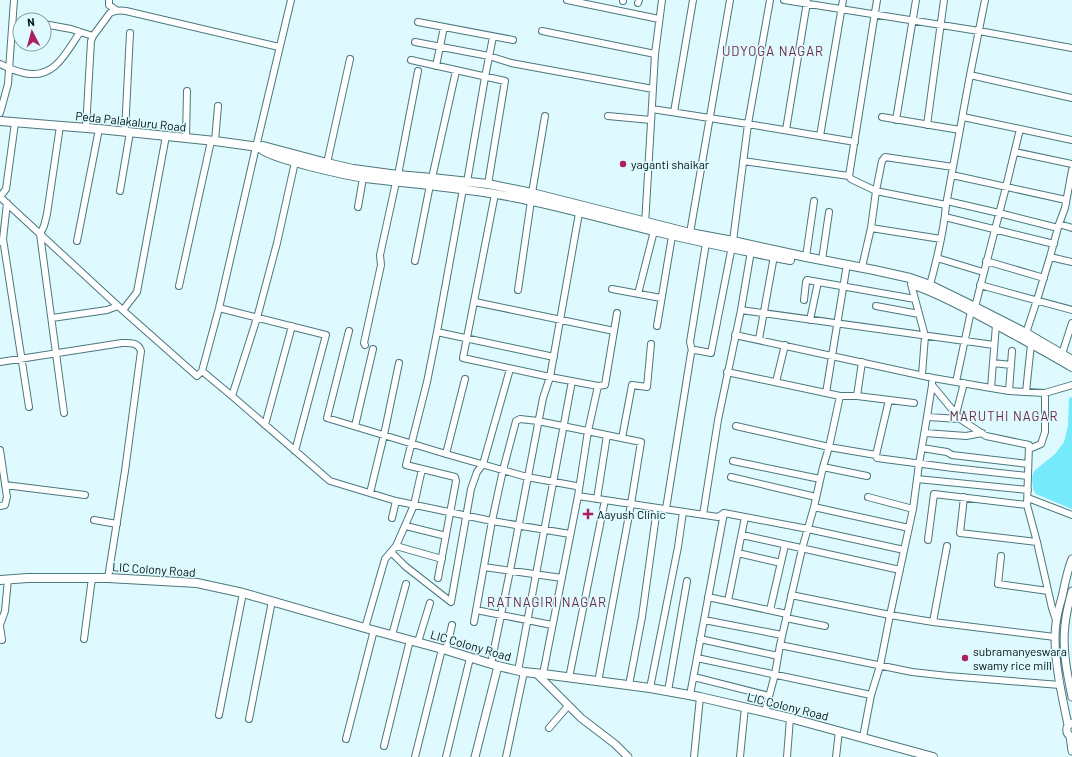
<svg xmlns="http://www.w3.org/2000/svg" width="1072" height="757" font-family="Barlow,sans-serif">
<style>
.green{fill:#74eafb}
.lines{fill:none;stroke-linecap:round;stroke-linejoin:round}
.minor-casing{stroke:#4b777e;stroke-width:8}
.tertiary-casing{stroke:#4b777e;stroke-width:9}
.secondary-casing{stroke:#4b777e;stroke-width:10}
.minor{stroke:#fff;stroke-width:6}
.tertiary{stroke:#fff;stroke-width:7}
.secondary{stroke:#fff;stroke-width:8}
.poi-dot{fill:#aa2062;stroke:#defafe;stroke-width:1.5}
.labels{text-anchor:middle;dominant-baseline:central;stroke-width:3;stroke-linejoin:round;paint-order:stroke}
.street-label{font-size:12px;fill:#021114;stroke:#defafe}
.poi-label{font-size:12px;fill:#021114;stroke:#defafe;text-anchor:start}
.neighbourhood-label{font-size:13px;letter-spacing:1px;fill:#6d2944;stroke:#defafe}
</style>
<rect width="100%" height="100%" fill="#defafe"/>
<path class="green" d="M1072,397V509L1036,494L1033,489L1032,477L1034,471L1055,454L1064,442L1068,426L1069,398Z"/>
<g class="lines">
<defs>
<path id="minor" d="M109,0V5L116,10
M567,0L659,19
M784,0L979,31L1072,48
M877,0L849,176L851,179L876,191L946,205
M623,1V0
M638,3L639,0
M418,22L513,40
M44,24L71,29L93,36
M542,31L655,54
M415,42L489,56L511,63L653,89
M411,60L505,81L488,184
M0,64C8,68 15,71 24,73C54,80 66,53 80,32
M436,66L444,27
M970,75L1072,98
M652,109L748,124L855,142
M674,112L693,0
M0,113L8,84L14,0
M608,116L651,120
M882,117L960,130
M963,117L1072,140
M896,120L916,0
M927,125L944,0
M60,126L47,214L44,226L40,234L64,413
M86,128L91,41L93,36L110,13C116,10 120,10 126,11L279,47
M786,130L807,2
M125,132L130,33
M820,136L843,0
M186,138L187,91
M215,141L218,106
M1015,152L1072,164
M743,161L849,176
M327,163L350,59
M398,175L418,71
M952,175L1066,200
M432,178L456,71
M467,182L485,77L493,37
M120,191L130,132
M532,193L545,116
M495,194L463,358L550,377L598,386L605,385L617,313
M0,197L118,306L197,376L202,371L232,396L330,481L396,501L492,521L570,534
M0,197L6,189L15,123
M947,201L999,213L1058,228
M358,207L363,178
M945,217L1054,244
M1059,224L1072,228
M645,225L655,54L662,0
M690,233L730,0
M3,239L29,407
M941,239L871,228L876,191L882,161L885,157L953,167
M77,241L99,129
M1,242L3,239L7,203
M806,257L814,201
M1050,257L1072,262
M937,258L983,272
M822,260L829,212
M415,261L430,185
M986,261L1044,278
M862,267L871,228
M912,279L911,284L925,336L922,375
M930,285C937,259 944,232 946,205L970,75L985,0
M980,285L1072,310
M179,286L211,141
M612,289L661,298
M518,290L531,201
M638,294L654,231
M804,300L806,282L807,280L915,299
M475,302L614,331
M876,306L919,314
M975,307L1006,187L1020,129
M219,308L326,335L295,451
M123,310L137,292L166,136
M741,310L994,345
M52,318L107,310L118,306
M810,320L818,282
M657,326L672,236
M349,331L327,418L446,454L527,477L576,486L579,488
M437,332L554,357
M1026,333L1037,300L1050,257L1059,224L1065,208L1072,170
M735,335L933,378L991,388L1009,391L1045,393L1072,385
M759,339L774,256
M365,345L364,343L381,265L380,255L396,182
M692,351L690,342L706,243
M1062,354L1072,323
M0,362L122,343C130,343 138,342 141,351L125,471L108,578
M993,363L1011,365
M202,371L219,308L256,147L291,0
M727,372L840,396H857L914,403
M776,382L785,345
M956,382L971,311
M932,383V385L960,419L986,436L1029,445L1027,505L1037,542L1052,608L1056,620
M991,388L996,325
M1009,391L1012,351
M1026,392L1031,344
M826,393L846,270
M232,396L257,318L277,243L295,162
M857,396L862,362
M956,414L964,383
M927,417L960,419
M265,425L292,326
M355,426L373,349
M736,426L829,447L876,455L877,458L953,468L1028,476
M925,433L966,436L982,433
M622,438L632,385L647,387L651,344
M922,448L947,452L952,455L1028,464
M1029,449L1041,444L1045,432V393
M0,450L7,497L5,505L0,506
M446,454L465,379
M876,455L889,400
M733,461L820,479
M823,467L867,476
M731,477L816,497
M917,479L1028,490
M5,485L85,495
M370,493L384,435L399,363
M578,496L718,517L724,513L808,529L904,550
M868,497L913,509
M964,497L960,533L1037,542
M1028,498L1072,515
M597,499L607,435
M814,507L909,528
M666,509L691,353L692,351L695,350L711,353L733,241L748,124L770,0
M703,515L718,420L741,310L751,251
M392,518L396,501
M94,520L117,524
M406,526L446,536
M742,535L900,570
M928,540L934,494L1027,505
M396,546L442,559
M391,552L405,566L451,602L471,489L477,472L483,464L510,369
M738,553L781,563
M1001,556L998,584L1048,591
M484,567L562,578
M438,578L456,481L455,477L406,465L427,382L437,332L463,189
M791,595L890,615L933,622L1055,637
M708,597L787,614
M728,601L745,517
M476,610L552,625
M770,610L785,545
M786,618L825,626
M704,620L782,635
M474,622L492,521L503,470L516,421L520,419L538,421L641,442L631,504L598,682
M933,622L947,546
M0,625L5,611L8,579
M0,626L2,640
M365,628L385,559L396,546L414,505L422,469
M392,635L406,584
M84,639L92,578
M700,639L778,656
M418,642L430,603
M780,645L912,672L948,676L1060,685
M446,650L452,625
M697,658L871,695
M491,664L510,571L543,398L550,377L579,213
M518,671L572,381
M543,674L578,496L588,431L598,386
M694,677L769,696
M569,678L605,500
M629,685L642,617L657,508
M650,688L678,547L683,512
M668,691L687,581
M690,695L724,513
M765,712L775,674L780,645L802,549L814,507L823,467L829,447L840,396
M219,715L243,593
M249,719L272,601
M549,728L568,706
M863,737L871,695L880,666L890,615L913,509L919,464L927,417L932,385
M346,739L374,630
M384,746L410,640
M415,757L442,649
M446,757L470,658
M506,757L524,672
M694,757L700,697
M740,757L745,707
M787,757L790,718
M836,757L839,731"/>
<path id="tertiary" d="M1072,591C1069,602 1066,614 1065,625C1062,649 1067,673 1072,697
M536,673L581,718L615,744L628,757
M1072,723C1065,726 1065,734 1072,737
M1068,725C1062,696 1055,666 1055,637C1055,623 1058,610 1062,597C1065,584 1067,571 1072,559
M1070,736L1072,751
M475,757L498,666"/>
<path id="secondary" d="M0,121L99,129L215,141L259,147L263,146L327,163L353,169L398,175L432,178L488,184L532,193L690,233L733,241L806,257L874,270L910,278L930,285L975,307L1026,333L1072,360
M260,148C267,158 350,176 366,178C415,184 465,188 513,197C561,206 607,220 654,231C699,242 745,251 790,260
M917,286C945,296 971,311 997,325C1022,339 1047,352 1072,367
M0,580L28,578H108L197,583L243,593L365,628L446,650L498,666L524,672L543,674L650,688L700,697L790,718L933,757"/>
</defs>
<use href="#minor" class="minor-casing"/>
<use href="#tertiary" class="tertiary-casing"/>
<use href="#secondary" class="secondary-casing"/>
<use href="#minor" class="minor"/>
<use href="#tertiary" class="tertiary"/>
<use href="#secondary" class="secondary"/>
</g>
<g class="poi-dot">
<circle cx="623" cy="164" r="4"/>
<path d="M586 508h4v4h4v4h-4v4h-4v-4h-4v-4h4z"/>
<circle cx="965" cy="658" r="4"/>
</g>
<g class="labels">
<g class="street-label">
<text transform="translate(131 121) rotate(6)">Peda Palakaluru Road</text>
<text transform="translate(154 569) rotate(4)">LIC Colony Road</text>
<text transform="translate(471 645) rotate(16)">LIC Colony Road</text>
<text transform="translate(788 706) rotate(14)">LIC Colony Road</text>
</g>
<g class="poi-label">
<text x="631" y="164">yaganti shaikar</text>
<text x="597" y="514">Aayush Clinic</text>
<text x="973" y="651">subramanyeswara<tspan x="973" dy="14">swamy rice mill</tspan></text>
</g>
<g class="neighbourhood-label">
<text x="773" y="51">UDYOGA NAGAR</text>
<text x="1004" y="416">MARUTHI NAGAR</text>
<text x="547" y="602">RATNAGIRI NAGAR</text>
</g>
</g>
<g transform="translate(32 32) rotate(354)"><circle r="19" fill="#defafe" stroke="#869da0"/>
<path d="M0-3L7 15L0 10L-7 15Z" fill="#aa2062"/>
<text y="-6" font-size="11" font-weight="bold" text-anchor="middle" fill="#021114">N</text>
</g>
</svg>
